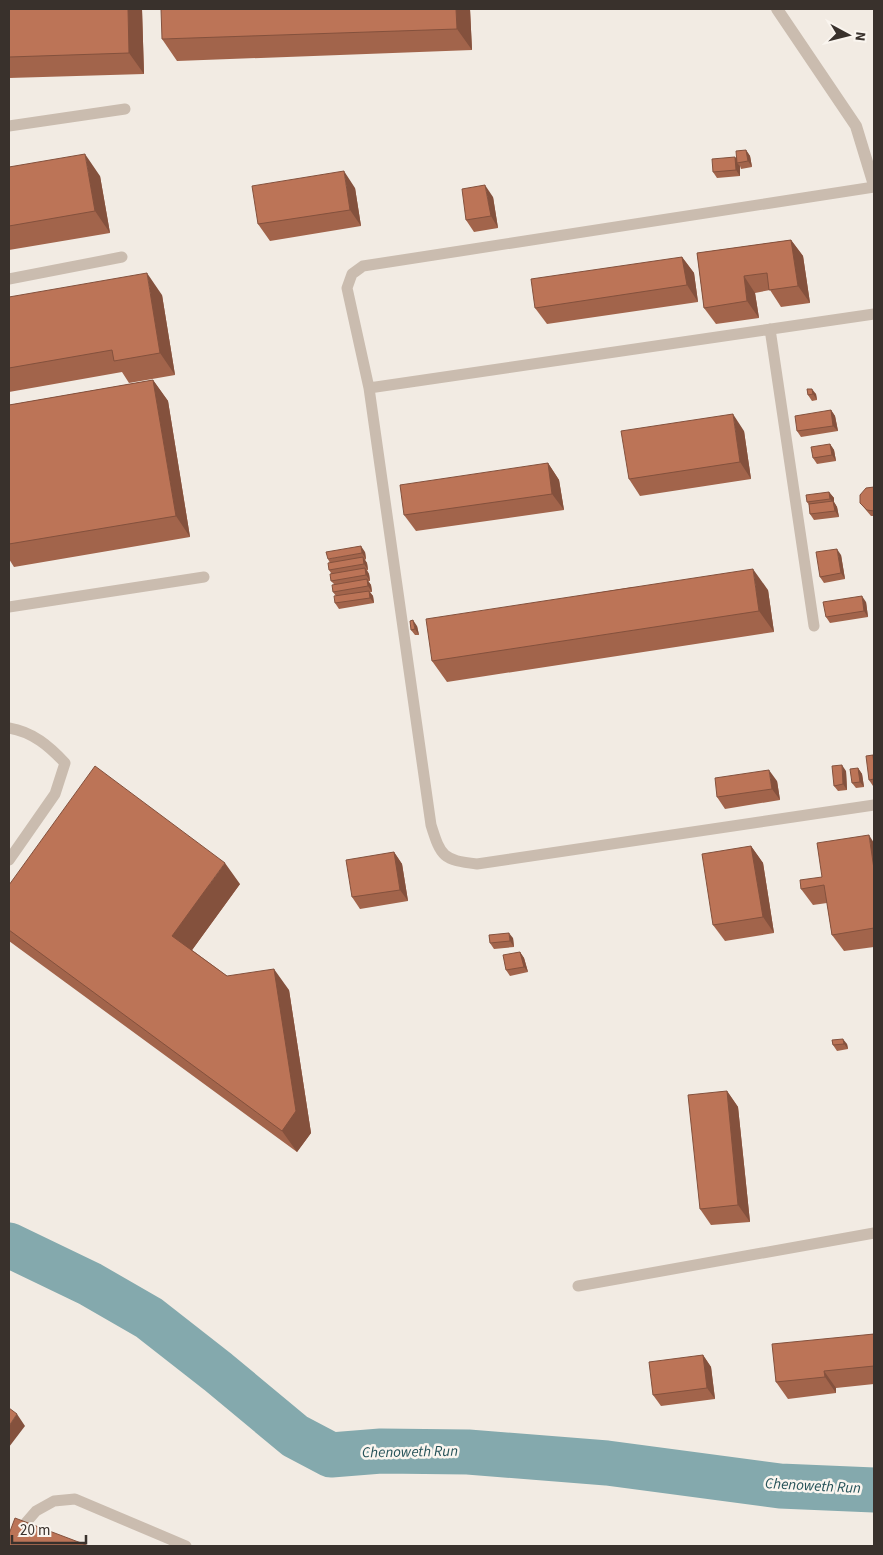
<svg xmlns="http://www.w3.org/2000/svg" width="883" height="1555" font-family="'Source Sans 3',sans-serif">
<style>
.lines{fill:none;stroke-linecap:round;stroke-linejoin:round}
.river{stroke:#84a9ad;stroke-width:45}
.lane{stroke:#cabcaf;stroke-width:11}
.street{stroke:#cabcaf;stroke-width:12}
.wall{fill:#a2644b}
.shaded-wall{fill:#84513d}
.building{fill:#bc7457;stroke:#84513d}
.labels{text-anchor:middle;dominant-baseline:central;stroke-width:5;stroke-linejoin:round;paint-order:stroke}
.water-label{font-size:15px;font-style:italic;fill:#255258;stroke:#faf5ef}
</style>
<rect width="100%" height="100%" fill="#f2ebe3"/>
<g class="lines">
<path class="river" d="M9,1245L90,1284L149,1318L218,1372L295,1436L331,1455L381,1451L468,1452L607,1463L780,1486L874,1490"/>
<path class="lane" d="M9,126L125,109
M9,279L122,257
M874,314L369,388L431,825C441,857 443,860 477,864L874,805
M770,329L814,626
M369,388L347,288L352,274L363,266L874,187
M9,607L204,577
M9,728C33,732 49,746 65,763L55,794L9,860
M578,1286L874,1233
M14,1546L23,1526L36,1511L54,1501L75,1499L186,1546"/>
<path class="street" d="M777,9L856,126L874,185"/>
</g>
<path class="wall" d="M9,9H142L144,74L9,78Z
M470,9L472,50L177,61L162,39Z
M746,150L750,156L752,167L741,169L740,166V176L717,178L713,172L736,158Z
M9,167L100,176L110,233L9,250Z
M355,188L361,226L270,241L258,224Z
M493,197L498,228L474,232L466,220Z
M791,240L803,256L810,303L781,307L770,290L755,293L759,318L716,324L704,308L697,253Z
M682,257L694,273L698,302L547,324L535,308Z
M162,295L175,375L129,383L122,372L9,392V297Z
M153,380L168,401L190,537L14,567L9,559V405Z
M807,389L816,394L817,400L812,401L808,395Z
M831,410L835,416L838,431L801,437L797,431Z
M744,431L751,479L640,496L629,479Z
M830,444L834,450L836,461L817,464L813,458Z
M548,463L559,480L564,510L416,531L404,515Z
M874,487V516H871L860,503Z
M829,492L834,498V502L837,507L839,517L814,520L810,514L809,505L807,502Z
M365,552L366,559L365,560L367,563L368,570H367L369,574L370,581H368L371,585L372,592H370L373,596L374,603L339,609L335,603L336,596L333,592L334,584L331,581V573L329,570L330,563L328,559Z
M841,555L845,579L824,583L820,577Z
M633,587L768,590L774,632L447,682L432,661L589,594Z
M866,602L868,617L830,623L826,617Z
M417,626L419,635H415L411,630Z
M874,757V785L873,786L869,780Z
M858,768L862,774L864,787L856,788L852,783Z
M846,771L847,790L838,791L834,786Z
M777,781L780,800L725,809L717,797Z
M874,843V947L844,951L832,935L827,903L813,905L801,889L822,877Z
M751,846L763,863L774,933L725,941L713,925Z
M394,852L402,864L408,901L360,909L352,897Z
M240,884L192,950L227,976L289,990L311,1133L297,1152L9,941V885Z
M513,938L514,947L494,949L490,943Z
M520,952L524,958L528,972L510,976L506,970Z
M832,1040L847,1044L848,1049L837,1051L833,1045Z
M727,1091L738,1107L750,1222L711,1225L700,1209Z
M874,1334V1384L836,1388V1393L788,1399L776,1382Z
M703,1355L711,1367L715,1399L661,1406L653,1395Z"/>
<path class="shaded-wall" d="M128,9H142L144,74L129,53Z
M456,9H470L472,50L457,29Z
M746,150L750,156L752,167L748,161Z
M85,154L100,176L110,233L95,211Z
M735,157L739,162L737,163L740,166V176L736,170Z
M344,171L355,188L361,226L350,210Z
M485,185L493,197L498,228L491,216Z
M791,240L803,256L810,303L798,286Z
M682,257L694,273L698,302L687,285Z
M147,273L162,295L175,375L160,353Z
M744,276L755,293L759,318L747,301Z
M153,380L168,401L190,537L176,516Z
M812,389L816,394L817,400L813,394Z
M831,410L835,416L838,431L833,426Z
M733,414L744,431L751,479L740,462Z
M830,444L834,450L836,461L832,455Z
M548,463L559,480L564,510L552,494Z
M829,492L834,498V502L837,507L839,517L835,511L834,504L830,499Z
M361,546L365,552L366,559L362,553Z
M837,549L841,555L845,579L841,573Z
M363,557L367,563L368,570L364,564Z
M365,568L369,574L370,581L366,575Z
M753,569L768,590L774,632L759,611Z
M367,579L371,585L372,592L368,586Z
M369,591L373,596L374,603L370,598Z
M862,596L866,602L868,617L864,611Z
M413,620L417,626L419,635L415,629Z
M842,765L846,771L847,790L843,784Z
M858,768L862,774L864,787L860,782Z
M769,770L777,781L780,800L772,789Z
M869,835L874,843V869Z
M751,846L763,863L774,933L763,917Z
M394,852L402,864L408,901L400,890Z
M225,863L240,884L187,957L172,936Z
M509,933L513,938L514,947L510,941Z
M520,952L524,958L528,972L524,967Z
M274,969L289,990L311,1133L297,1152L282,1131Z
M843,1039L847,1044L848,1049L844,1044Z
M727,1091L738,1107L750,1222L738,1205Z
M703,1355L711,1367L715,1399L707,1388Z
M824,1371L836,1388V1393L825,1377Z
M17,1414L25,1426L9,1447V1426Z"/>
<path class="building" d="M9,9H128L129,53L9,57Z
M161,9H456L457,29L162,39Z
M746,150L748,161L737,163L736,151Z
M85,154L95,211L9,226V167Z
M735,157L736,170L713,172L712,159Z
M344,171L350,210L258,224L252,186Z
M485,185L491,216L466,220L462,189Z
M791,240L798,286L769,290L767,273L744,276L747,301L704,308L697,253Z
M682,257L687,285L535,308L531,279Z
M147,273L160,353L114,361L112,350L9,368V297Z
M153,380L176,516L9,544V405Z
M807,389H812L813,394L808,395Z
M831,410L833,426L797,431L795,416Z
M733,414L740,462L629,479L621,431Z
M830,444L832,455L813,458L811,447Z
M548,463L552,494L404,515L400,485Z
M874,487V511L867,510L860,503V495L866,488Z
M829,492L830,499L807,502L806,495Z
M833,501L835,511L810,514L809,504Z
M361,546L362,553L328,559L326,552Z
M837,549L841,573L820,577L816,552Z
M363,557L364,564L329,570L328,563Z
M365,568L366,575L331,581L330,574Z
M753,569L759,611L432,661L426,619Z
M367,579L368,586L333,592L332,585Z
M369,591L370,598L335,603L334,596Z
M862,596L864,611L826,617L823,602Z
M413,620L415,629L411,630L410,621Z
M873,755L874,766V779L869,780L866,756Z
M842,765L843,784L834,786L832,766Z
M95,766L225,863L172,936L227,976L274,969L296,1111L282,1131L9,930V885Z
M858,768L860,782L852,783L850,769Z
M769,770L772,789L717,797L715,778Z
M869,835L874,869V928L832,935L824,885L801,889L800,880L822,877L817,843Z
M751,846L763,917L713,925L702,854Z
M394,852L400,890L352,897L346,860Z
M509,933L510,941L490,943L489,935Z
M520,952L524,967L506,970L503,955Z
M843,1039L844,1044L833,1045L832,1040Z
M727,1091L738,1205L700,1209L688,1095Z
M874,1334V1366L824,1371L825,1377L776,1382L772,1344Z
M703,1355L707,1388L653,1395L649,1362Z
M9,1408L17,1414L9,1426Z
M15,1518L89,1546H9V1534Z"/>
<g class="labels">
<g class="water-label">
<text transform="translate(410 1452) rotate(-1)">Chenoweth Run</text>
<text transform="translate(813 1486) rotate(3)">Chenoweth Run</text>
</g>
</g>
<rect width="883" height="1555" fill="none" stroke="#39312c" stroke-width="20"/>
<g transform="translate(848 35) rotate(97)" stroke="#faf5ef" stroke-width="4" paint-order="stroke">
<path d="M0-4L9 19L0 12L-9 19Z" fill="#39312c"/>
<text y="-8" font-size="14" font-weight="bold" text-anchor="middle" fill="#39312c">N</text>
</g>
<path d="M12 1535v8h74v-8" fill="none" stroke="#39312c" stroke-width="2.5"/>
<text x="20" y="1535" font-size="15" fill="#39312c" stroke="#faf5ef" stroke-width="4" paint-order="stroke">20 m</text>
</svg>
